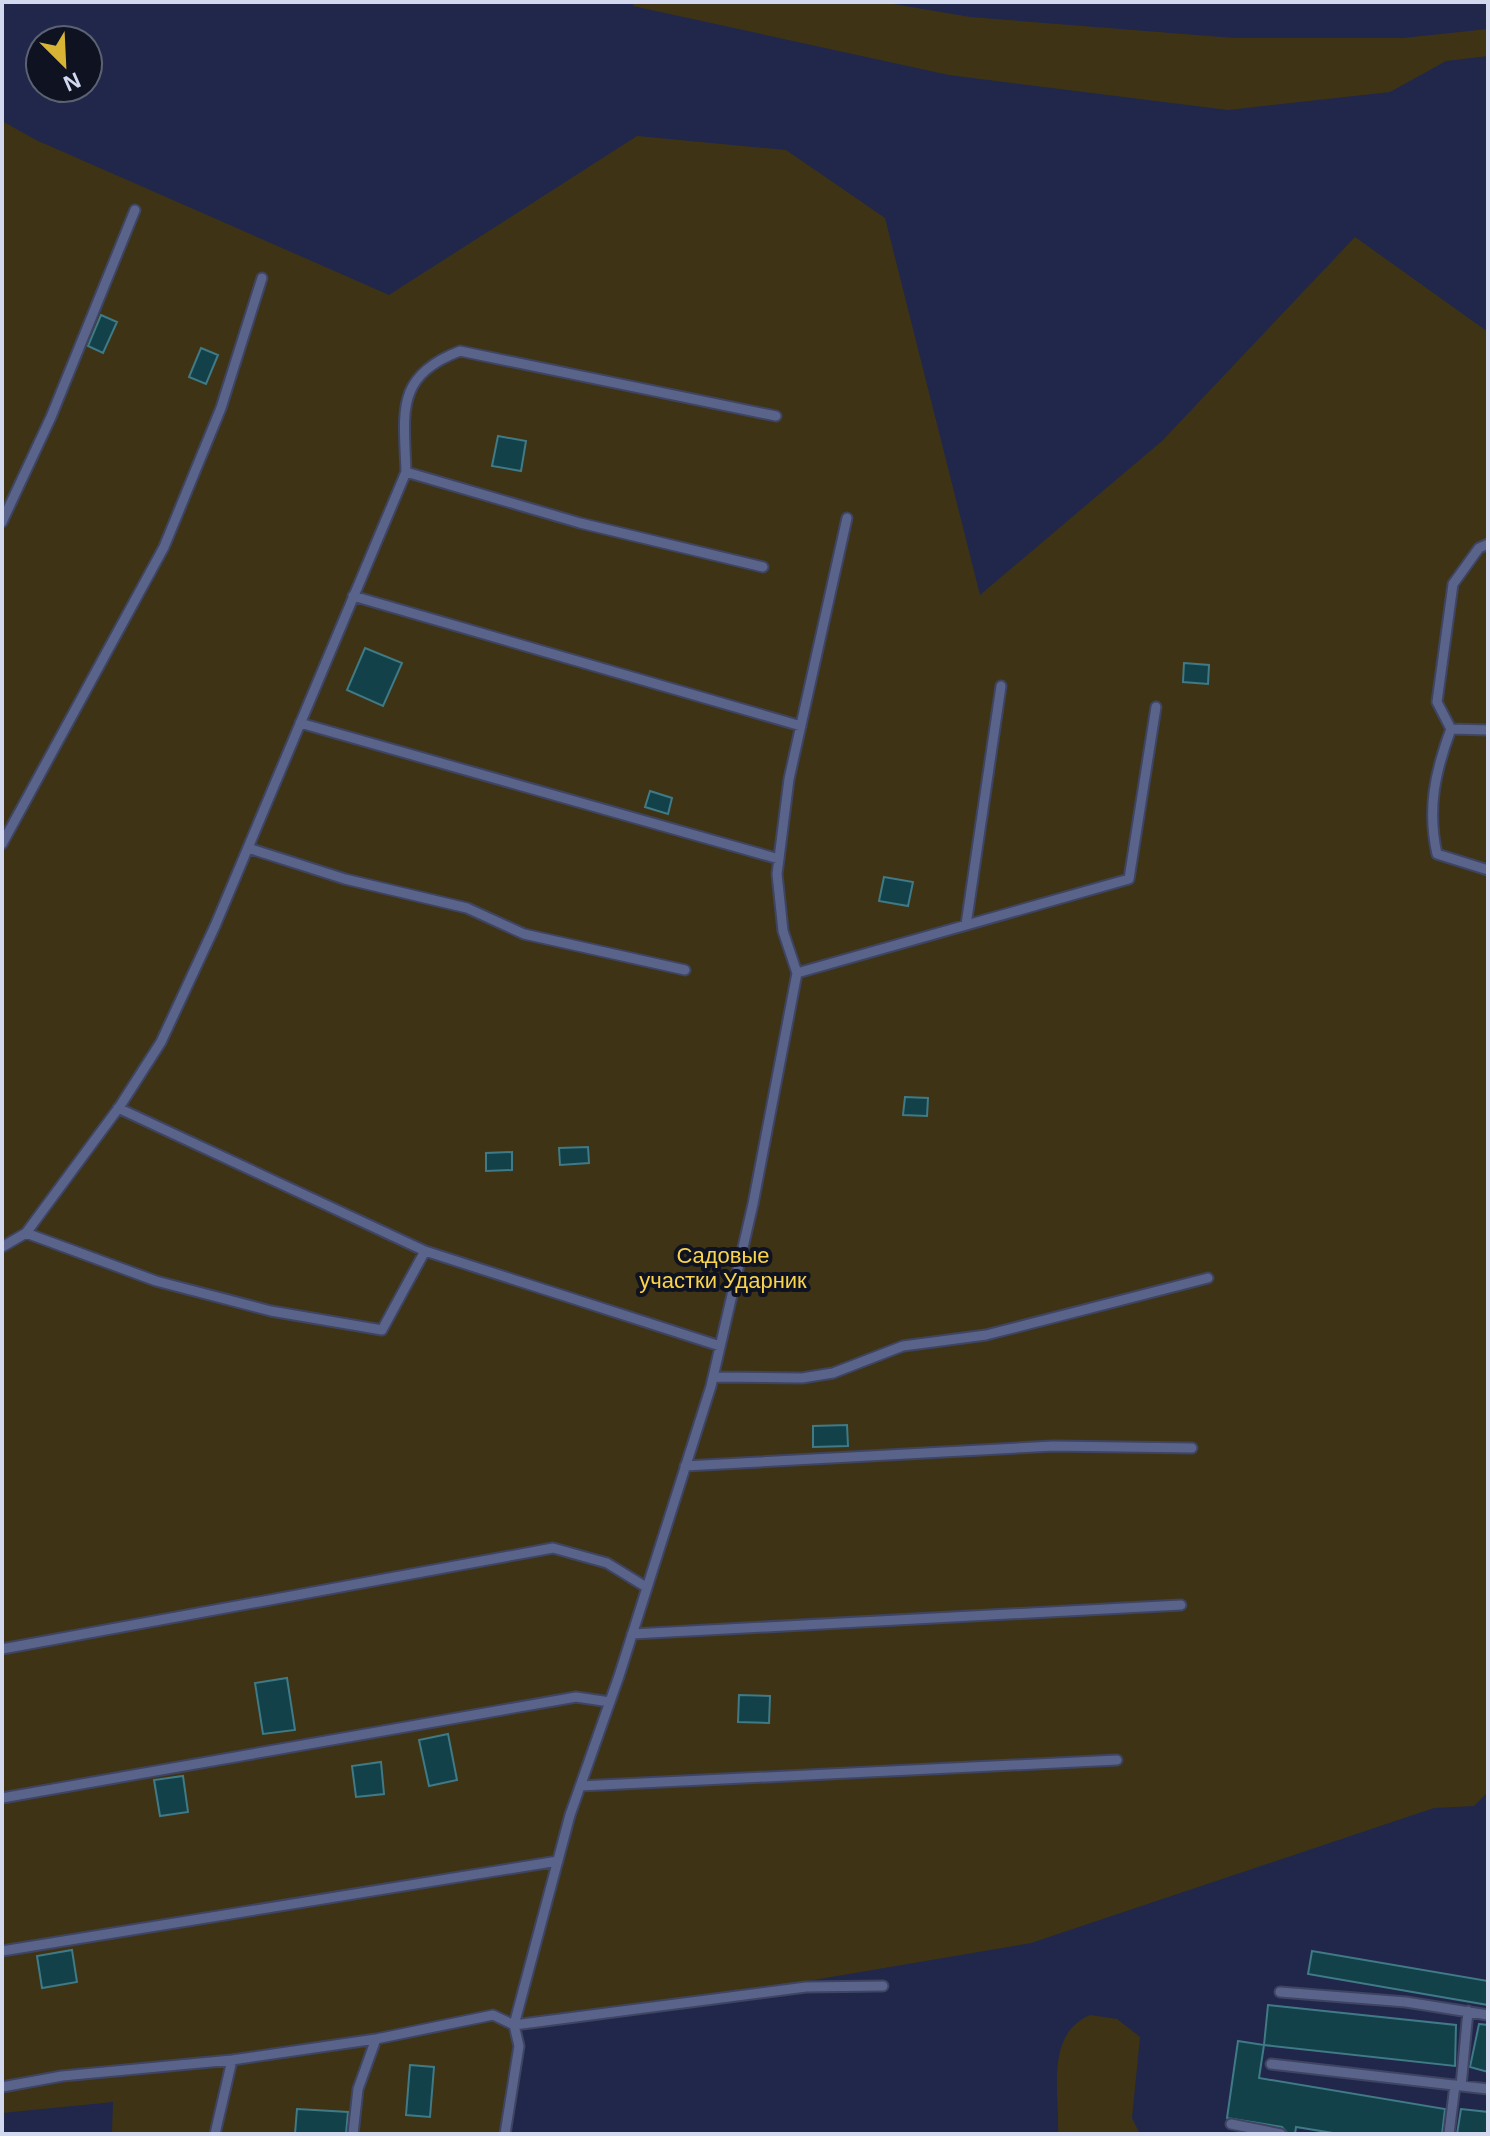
<svg xmlns="http://www.w3.org/2000/svg" width="1490" height="2136" font-family="Helvetica,sans-serif">
<style>
.green{fill:#3e3415}
.building{fill:#124149;stroke:#3f7a86;stroke-width:2}
.lines{fill:none;stroke-linecap:round;stroke-linejoin:round}
.lane-casing{stroke:#3e4461;stroke-width:13}
.lane{stroke:#5a648b;stroke-width:9}
.labels{text-anchor:middle;dominant-baseline:central;stroke-width:8;stroke-linejoin:round;paint-order:stroke}
.park-label{font-size:22px;fill:#f9d34c;stroke:#0e1221}
</style>
<rect width="100%" height="100%" fill="#20274a"/>
<path class="green" d="M634,2H882L970,17L1234,38H1403L1488,29V56L1446,61L1390,92L1228,110L949,75L633,6Z
M2,121L36,140L389,295L637,136L786,150L885,218L980,595L1162,441L1355,237L1488,332V1792L1474,1806L1434,1808L1031,1943L784,1985L517,2021L499,2134H112L113,2102L2,2113Z
M1090,2015L1117,2019L1140,2037L1132,2118L1140,2134H1058C1060,2094 1044,2035 1090,2015Z"/>
<path class="building" d="M101,315L117,322L103,353L88,346Z
M201,348L218,355L206,384L189,377Z
M498,436L526,441L521,471L492,466Z
M365,648L402,663L383,706L347,690Z
M1184,663L1209,665L1208,684L1183,682Z
M650,791L672,798L668,814L645,807Z
M884,877L913,882L908,906L879,901Z
M905,1097L928,1098L927,1116L903,1115Z
M588,1147L589,1163L560,1165L559,1148Z
M512,1152V1170L486,1171V1153Z
M847,1425L848,1446L813,1447V1426Z
M287,1678L295,1730L263,1734L255,1683Z
M739,1695L770,1696L769,1723L738,1722Z
M448,1734L457,1780L429,1786L419,1740Z
M381,1762L384,1794L356,1797L352,1766Z
M183,1776L188,1812L160,1816L154,1780Z
M72,1950L77,1982L42,1988L37,1956Z
M1312,1951L1488,1981V2005L1308,1974Z
M1268,2005L1456,2025L1455,2066L1264,2045Z
M1479,2024L1488,2025V2072L1470,2067Z
M1238,2041L1264,2045L1259,2078L1445,2109L1442,2134H1339L1296,2127L1295,2134H1288L1282,2127L1227,2118Z
M410,2065L434,2067L430,2117L406,2115Z
M297,2109L348,2112L346,2134H295Z
M1461,2109L1488,2112V2134H1457Z"/>
<g class="lines">
<defs>
<path id="lane" d="M406,472L580,523L763,567
M2,522L51,417L135,210
M1488,544L1479,548L1453,584L1437,702L1451,729C1435,772 1427,809 1437,854L1488,870
M353,596L801,726
M300,723L779,859
M1451,729L1488,730
M2,844L164,547L221,408L262,278
M248,848L345,879L467,908L524,934L685,970
M966,925L1001,686
M797,973L783,931L777,874L789,779L847,518
M118,1108L425,1251L720,1346
M26,1233L156,1281L271,1311L382,1330L425,1251
M2,1247L26,1233L120,1106L161,1042L215,926L406,472C404,411 395,376 460,351L776,416
M713,1377L802,1378L833,1373L903,1346L986,1335L1208,1278
M685,1466L1053,1446L1192,1448
M632,1634L1181,1605
M2,1649L553,1548L607,1563L646,1587
M580,1786L1117,1760
M2,1798L576,1697L610,1702
M2,1951L558,1861
M1280,1992L1406,2002L1488,2015
M1271,2064L1488,2089
M1461,2086L1468,2011
M2,2087L62,2076L232,2060L376,2039L493,2015L514,2025L570,1815L619,1676L711,1386L753,1204L797,973L1129,879L1156,707
M1231,2124L1281,2134
M215,2134L232,2060
M353,2134L358,2089L376,2039
M505,2134L519,2046L514,2025L806,1987L883,1986
M1449,2134L1455,2085"/>
</defs>
<use href="#lane" class="lane-casing"/>
<use href="#lane" class="lane"/>
</g>
<g class="labels">
<g class="park-label">
<text x="723" y="1255">Садовые<tspan x="723" dy="25">участки Ударник</tspan></text>
</g>
</g>
<rect width="1490" height="2136" fill="none" stroke="#d2d9ef" stroke-width="8"/>
<g transform="translate(64 64) rotate(156)"><circle r="38" fill="#0e1221" stroke="#5c6273" stroke-width="2"/>
<path d="M0-6L14 30L0 20L-14 30Z" fill="#d7b434"/>
<text y="-12" font-size="22" font-weight="bold" text-anchor="middle" fill="#d2d9ef">N</text>
</g>
</svg>
